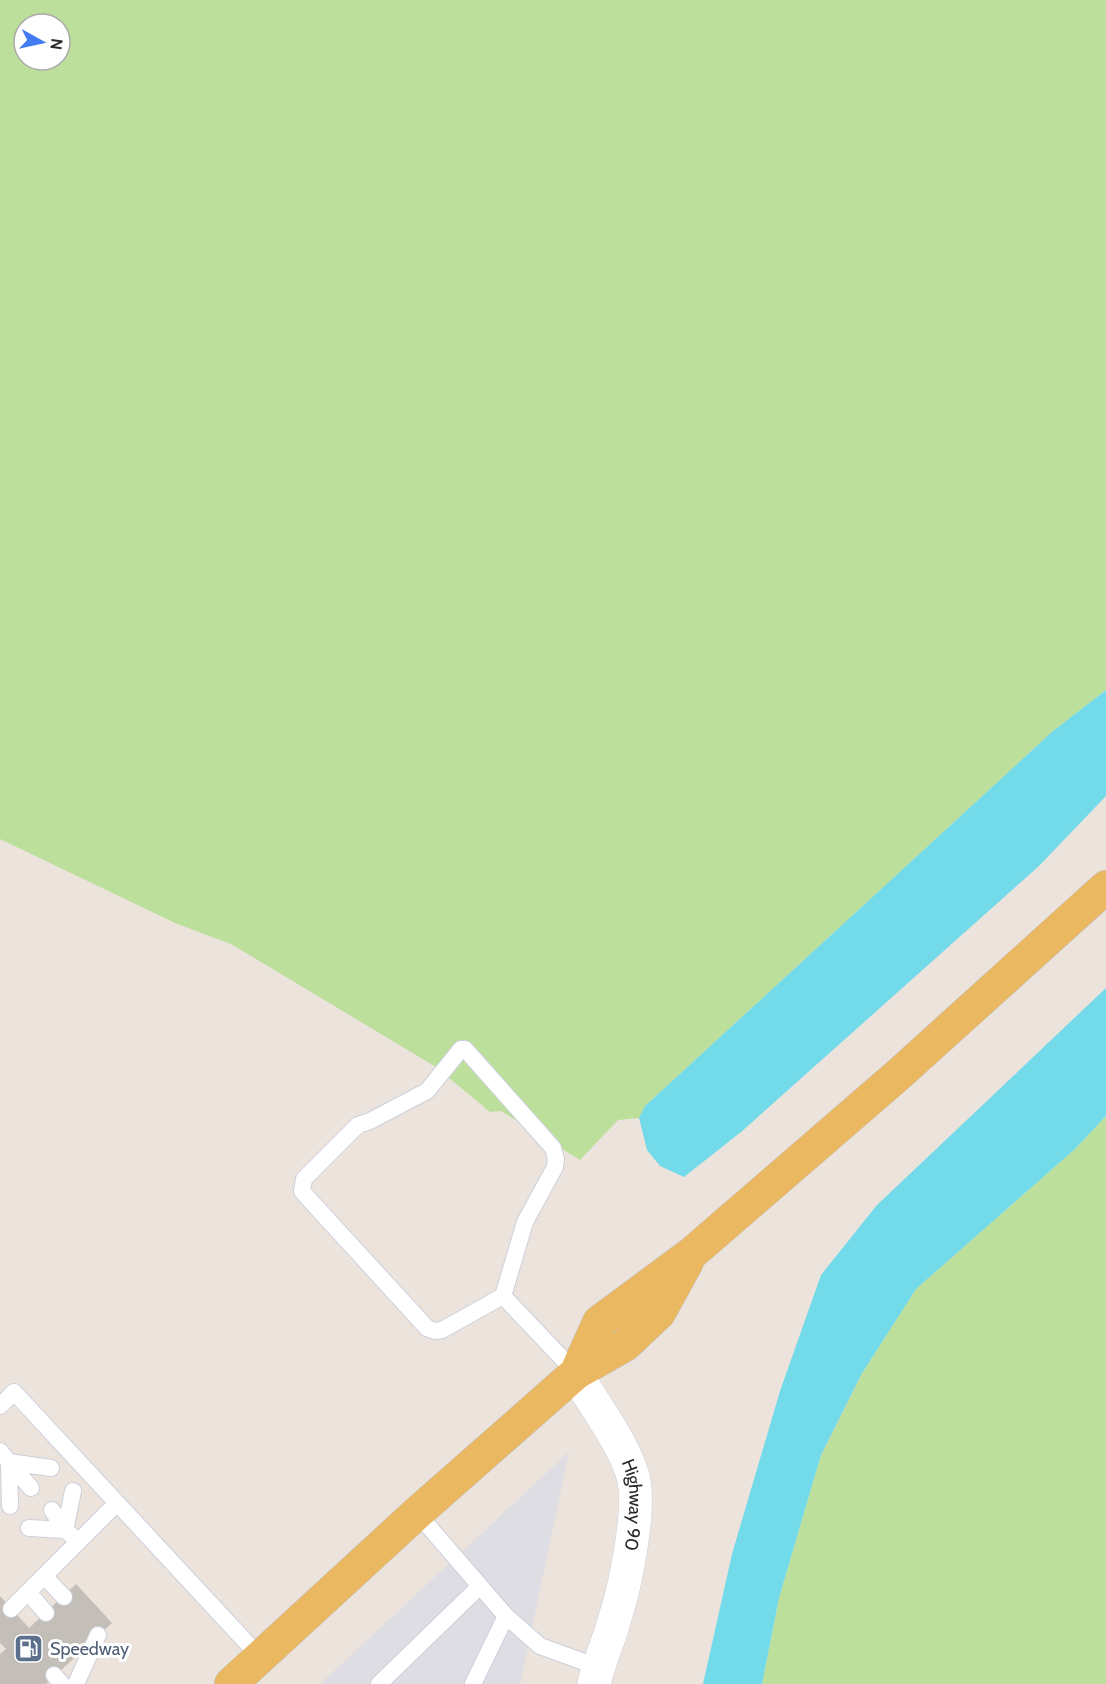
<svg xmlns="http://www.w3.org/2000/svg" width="1106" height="1684" font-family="Cabin,sans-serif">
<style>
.industrial{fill:#dedde4}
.green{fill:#bce09b;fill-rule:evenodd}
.water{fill:#73daea}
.building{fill:#c4beb8;stroke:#c7beb6;stroke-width:1.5}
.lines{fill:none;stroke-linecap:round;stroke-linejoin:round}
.service-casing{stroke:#cbd0db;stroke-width:18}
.secondary-casing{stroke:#cbd0db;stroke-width:34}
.primary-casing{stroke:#c3c3c3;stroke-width:34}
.service{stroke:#fff;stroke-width:16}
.secondary{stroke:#fff;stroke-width:33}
.primary{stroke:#ebb862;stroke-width:33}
.labels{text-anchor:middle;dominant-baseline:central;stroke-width:6;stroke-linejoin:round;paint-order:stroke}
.street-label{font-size:18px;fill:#2a2a2a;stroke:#fff}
.service-label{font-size:18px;fill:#4e5e75;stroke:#fff;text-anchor:start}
</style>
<rect width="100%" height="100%" fill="#ebe3dc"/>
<path class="industrial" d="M569,1452L520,1684H320Z"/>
<path class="green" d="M0,0H1106V690L1053,731L645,1106L639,1118L618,1120L580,1160L501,1111L490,1112L436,1067L231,944L175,923L0,839ZM24,24H60V60H24Z
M1106,1116V1684H762L779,1598L821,1455L861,1375L916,1289L1075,1149Z"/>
<path class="water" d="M1106,690V796L1039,866L741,1132L684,1177L660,1166L651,1155L647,1150L639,1118L645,1106L1053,731Z
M1106,988V1116L1075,1149L916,1289L861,1375L821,1455L779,1598L762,1684H703L732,1554L780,1391L821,1275L877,1205Z"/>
<path class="building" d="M76,1585L111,1623L45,1684H0V1655L7,1649L0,1642V1597L29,1629Z"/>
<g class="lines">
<defs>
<path id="service" d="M461,1049H465L553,1148L556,1159L555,1167L525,1222L503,1296L442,1330L435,1331L427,1328L308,1198L302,1191L304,1179L358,1125L370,1121L427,1091Z
M503,1296L576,1373
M0,1406L14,1392L260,1657
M0,1451L9,1462L10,1506
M9,1462L51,1468
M9,1462L31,1488
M52,1510L65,1530
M417,1513L480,1586
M29,1528L65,1530L78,1541
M65,1530L73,1491
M44,1576L64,1597
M28,1592L46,1613
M11,1609L117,1503
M506,1616L540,1646L598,1667
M54,1675L62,1684
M76,1684L98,1635
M379,1684L480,1586L506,1616L473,1684"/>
<g id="secondary">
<path id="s1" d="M576,1373C594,1406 620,1437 632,1473C643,1503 625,1587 615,1618C609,1641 599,1661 594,1684"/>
</g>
<path id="primary" d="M576,1373L599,1322L691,1254L898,1075L1106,887
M231,1684L417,1513L576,1373L625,1345L659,1313L687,1262"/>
</defs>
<use href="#service" class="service-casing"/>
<use href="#secondary" class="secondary-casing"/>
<use href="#primary" class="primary-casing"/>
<use href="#service" class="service"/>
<use href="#secondary" class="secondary"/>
<use href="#primary" class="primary"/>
</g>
<defs>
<symbol id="fuel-square" viewBox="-11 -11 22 22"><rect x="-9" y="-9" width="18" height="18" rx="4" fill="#5c6f8a" stroke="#fff"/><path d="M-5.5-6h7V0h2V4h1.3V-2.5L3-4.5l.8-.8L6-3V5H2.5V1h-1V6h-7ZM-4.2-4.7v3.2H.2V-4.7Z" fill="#fff"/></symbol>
</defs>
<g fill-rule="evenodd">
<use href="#fuel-square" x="12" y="1632" width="33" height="33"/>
</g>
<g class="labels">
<g class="street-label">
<text stroke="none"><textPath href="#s1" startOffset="147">Highway 90</textPath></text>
</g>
<g class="service-label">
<text x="50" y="1649">Speedway</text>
</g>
</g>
<g transform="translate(42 42) rotate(98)"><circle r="28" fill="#ffffff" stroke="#aaaaaa" stroke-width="1.5"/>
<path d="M0-4.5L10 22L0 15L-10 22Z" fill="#427bf2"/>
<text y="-9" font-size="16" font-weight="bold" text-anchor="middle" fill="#2a2a2a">N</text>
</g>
</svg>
